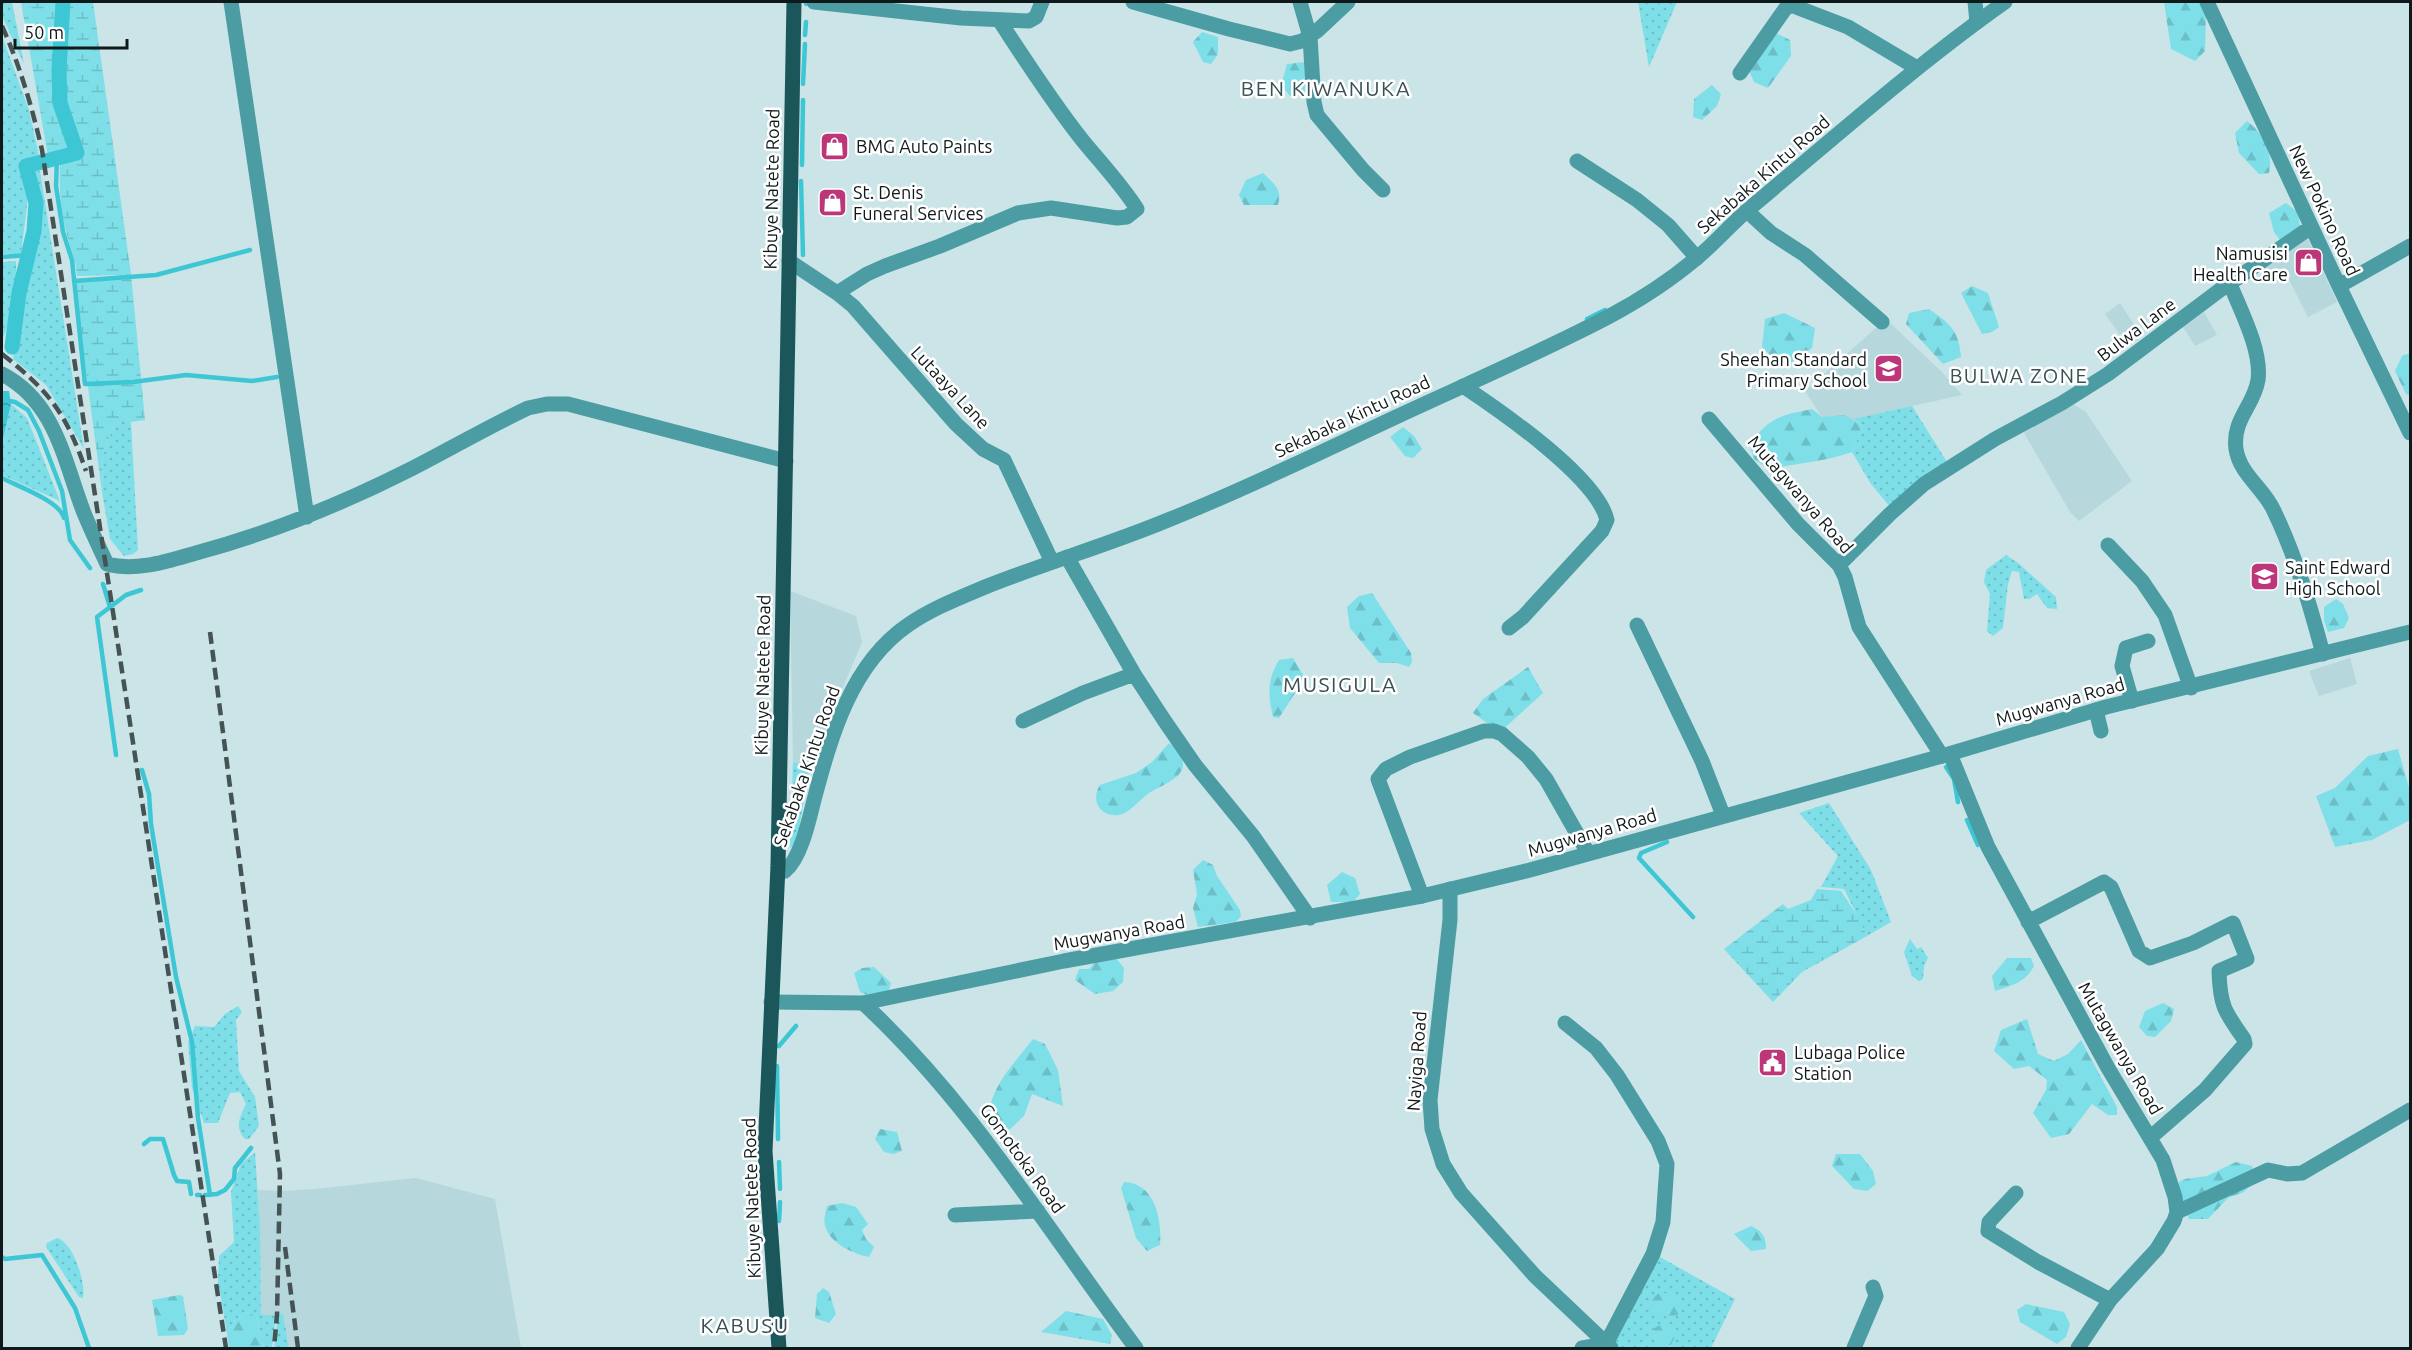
<svg xmlns="http://www.w3.org/2000/svg" width="2412" height="1350" font-family="Ubuntu,sans-serif">
<style>
.built{fill:#b6d8dc}
.grass{fill:url(#grass-dots)}
.forest{fill:url(#forest-firs)}
.wetland{fill:url(#wetland-marsh)}
.water{fill:url(#water-ripples)}
.lines{fill:none;stroke-linecap:round;stroke-linejoin:round}
.stream{stroke:#3dc6d3;stroke-width:4.5}
.canal{stroke:#3dc6d3;stroke-width:15}
.minor{stroke:#4c9ca4;stroke-width:15}
.tertiary{stroke:#4c9ca4;stroke-width:15}
.primary{stroke:#1b565b;stroke-width:15}
.rail{stroke:#455354;stroke-width:4.5;stroke-dasharray:12 6;stroke-linecap:butt}
.labels{text-anchor:middle;dominant-baseline:central;stroke-width:5;stroke-linejoin:round;paint-order:stroke}
.poi-label{font-size:18px;fill:#10191a;stroke:#fff;text-anchor:start}
.street-label{font-size:18px;fill:#10191a;stroke:#fff}
.neighbourhood-label{font-size:20px;letter-spacing:1.5px;fill:#3a5053;stroke:#fff}
.quarter-label{font-size:21px;letter-spacing:1.5px;fill:#3a5053;stroke:#fff}
</style>
<defs>
<pattern id="grass-dots" width="8" height="8" patternUnits="userSpaceOnUse" patternTransform="scale(1.5)"><rect width="8" height="8" fill="#7edfe9"/><path d="M2 2h.1M6 6h.1" fill="none" stroke="#6cbfc7" stroke-width="1.8" stroke-linecap="round"/></pattern>
<pattern id="forest-firs" width="22" height="20" patternUnits="userSpaceOnUse" patternTransform="scale(1.5)"><rect width="22" height="20" fill="#7edfe9"/><path d="M5 1l3.5 6h-7zM16 11l3.5 6h-7z" fill="#6cbfc7"/></pattern>
<pattern id="wetland-marsh" width="20" height="14" patternUnits="userSpaceOnUse" patternTransform="scale(1.5)"><rect width="20" height="14" fill="#7edfe9"/><path d="M1 5h8M5 5V1M11 12h8M15 12V8" fill="none" stroke="#6cbfc7"/></pattern>
<pattern id="water-ripples" width="26" height="14" patternUnits="userSpaceOnUse" patternTransform="scale(1.5)"><rect width="26" height="14" fill="#3dc6d3"/><path d="M2 4q2-2 4 0t4 0M15 11q2-2 4 0t4 0" fill="none" stroke="#32a0aa"/></pattern>
</defs>
<rect width="100%" height="100%" fill="#cae4e7"/>
<path class="built" d="M2307,237L2337,302L2308,317L2287,276L2276,282L2271,280L2264,267Z
M2120,303L2142,337L2128,346L2105,314Z
M2204,312L2217,335L2195,346L2183,327Z
M1886,319L1942,372L1962,395L1827,425L1805,391Z
M2073,404L2086,412L2132,481L2079,521L2070,512L2024,433Z
M790,591L856,616L862,642L810,766L793,762Z
M2350,658L2357,684L2319,696L2309,671Z
M416,1178L495,1199L521,1348H289L283,1313L278,1315H261L258,1190L284,1191L315,1189Z"/>
<path class="grass" d="M2,2H12L24,64L2,16Z
M1638,2H1677L1649,67Z
M2,36L29,110L39,156L22,161L28,197L21,254H2Z
M32,171H40L84,449L46,385L13,359L40,211L37,186Z
M16,261C17,288 14,316 2,340V262Z
M11,404L27,418L60,501L2,475V443Z
M1912,406L1947,462L1891,508L1871,484L1852,452L1863,426L1853,419Z
M119,411L131,422L138,550L133,554L124,556L110,539L102,492L103,454Z
M2006,555L2018,563L2056,597L2057,609L2047,608L2037,594L2029,599H2024L2019,572L2012,571L2008,584L2003,628L1993,636L1987,631L1990,594L1984,582L1986,570Z
M793,762L810,766L797,840L790,849Z
M1829,803L1871,870L1891,922L1867,936L1844,889L1821,887L1838,856L1799,813Z
M1910,939L1917,949L1921,947L1928,958L1924,966L1923,979L1919,981L1912,976L1904,952Z
M238,1006L242,1012L236,1020L239,1071L255,1097L259,1126L249,1139H245C234,1127 240,1117 246,1104L240,1092L230,1093L218,1123H204L192,1088L188,1043L195,1026L214,1027L225,1014Z
M255,1152L260,1229L261,1315H276L272,1348H264L256,1316L246,1312L235,1321L227,1333L218,1281L219,1256L234,1242L231,1192L241,1164Z
M57,1238C73,1242 86,1282 83,1298L79,1297L46,1247L47,1243Z
M1660,1257L1735,1299L1711,1348H1669L1672,1346L1653,1329L1657,1348H1617L1613,1342Z
M283,1313L289,1348H274L278,1315Z"/>
<path class="forest" d="M2164,2H2201L2206,13L2205,51L2195,61L2171,49Z
M1202,32L1218,37V54L1211,64L1203,62L1193,42Z
M1774,32L1790,40L1791,56L1768,88L1754,82L1748,69Z
M1305,62V95L1290,96L1281,85L1287,64Z
M1712,85L1721,94L1717,106L1702,120L1693,117L1694,99Z
M2247,121C2263,133 2274,153 2269,173L2259,174L2239,153L2235,133Z
M1263,173C1273,183 1283,189 1278,205H1244L1239,195L1246,180Z
M2286,203L2298,212L2300,227L2280,240L2274,232L2269,213Z
M1972,286L1988,293L1999,327L1992,332L1982,334L1961,293Z
M1929,309C1950,324 1959,330 1961,357L1943,364L1906,324L1909,313Z
M1784,313L1815,328L1812,348L1795,361L1781,366L1762,347L1765,319Z
M2410,353V395L2406,394L2395,371L2402,356Z
M1812,409L1822,417L1845,415L1863,426L1852,452C1825,462 1797,463 1769,469L1754,459L1749,444C1771,417 1778,416 1812,409Z
M1403,427L1414,436L1422,449L1413,458L1405,456L1390,437Z
M1372,593L1411,653L1412,662L1409,667L1397,663H1379L1350,628L1347,607L1359,596Z
M2336,599L2343,604L2349,618L2344,628L2328,632L2324,621V607Z
M1293,658L1303,675L1300,685L1279,718L1273,717C1268,693 1267,681 1279,660Z
M1528,667L1543,693L1500,732L1473,713L1483,699Z
M1169,743C1176,747 1178,749 1181,756C1191,777 1162,784 1149,793C1140,799 1130,813 1119,815C1100,818 1090,800 1100,785L1136,773L1152,762Z
M2398,749L2410,791V820L2372,840L2335,847L2316,796L2335,788L2368,756Z
M1203,860L1213,865L1217,876L1240,910L1241,916L1236,922L1198,927L1193,908L1197,894L1193,870Z
M1342,872L1355,878L1360,894L1353,902H1331L1327,885Z
M1112,953L1124,968L1123,982L1113,991L1095,994L1075,980L1079,969H1089L1101,954Z
M2007,958H2031L2034,966C2026,982 2011,986 1995,991L1992,976Z
M874,967L891,983L888,994L873,998L860,992L854,973L862,968Z
M2163,1003L2174,1009L2171,1021L2155,1037L2147,1036L2139,1027L2145,1011Z
M2027,1019L2038,1054L2054,1061L2068,1054L2081,1040L2117,1107V1115H2108L2092,1104L2069,1134L2051,1138L2033,1113L2046,1090L2047,1080L2029,1066L2014,1069L1994,1051L2001,1030Z
M1033,1039L1045,1044L1058,1070L1063,1106L1032,1094L1024,1116L1007,1132L991,1128C982,1094 1014,1064 1033,1039Z
M880,1129L897,1132L902,1151L893,1154L884,1152L875,1139Z
M1836,1154H1860L1873,1171L1876,1184L1867,1191L1854,1189L1832,1166Z
M2236,1162L2252,1166L2255,1181L2244,1192L2228,1198L2208,1219H2189L2179,1196V1182L2185,1179L2207,1176Z
M1124,1182C1155,1183 1162,1219 1160,1245L1147,1251L1136,1238L1121,1188Z
M842,1203L856,1207L868,1224L862,1230L866,1239L874,1247L869,1257C853,1254 829,1243 825,1225C823,1219 826,1212 827,1206Z
M1751,1226C1762,1231 1766,1236 1766,1249L1751,1251L1734,1234Z
M823,1288L829,1292L836,1314L829,1323L815,1318L817,1294Z
M1661,1291L1681,1302L1678,1315L1668,1317L1657,1314L1649,1302Z
M179,1295L183,1296L188,1329L184,1335L158,1336L152,1300Z
M2026,1304L2064,1312L2070,1324L2066,1337L2057,1344L2020,1322L2017,1310Z
M1066,1311L1103,1319L1112,1335L1110,1344L1041,1332Z
M246,1312L256,1316L264,1348H229L227,1333L235,1321Z
M1667,1321L1678,1331L1669,1348H1657L1653,1329Z"/>
<path class="wetland" d="M21,2H60L56,99L72,149L48,156Z
M67,2H93L131,274L145,420L131,422L119,411L103,454L102,492L74,281L121,275L77,276C76,261 71,250 67,235C60,211 59,186 60,161L81,154L64,101L63,71Z
M1817,889L1841,891L1858,917L1867,936L1802,972L1773,1002L1724,949L1783,904L1788,909L1811,900Z"/>
<path class="water" d="M2,391H9L11,404L2,443Z"/>
<g class="lines">
<path class="stream" d="M806,4V3
M805,35L806,22
M803,84L805,44
M57,158L56,186L63,232L72,260L85,384L133,382L186,375L252,381L277,377
M802,165L803,100
M801,181L803,255
M2,257L28,255
M74,281L156,275L250,250
M1587,319L1605,310
M5,400L15,402L28,410L39,431L62,491L70,540L90,568
M2,478C17,486 60,501 64,518
M103,584L110,607
M116,755L97,617L126,595L141,590
M1946,767L1954,779L1958,802
M142,770L149,794L151,824L176,977L192,1042L198,1118L210,1195
M1967,820L1978,845
M1667,842L1641,853L1639,858L1693,917
M779,1046L796,1026
M777,1066L778,1139
M144,1144L150,1139H163L174,1175L177,1181L189,1182L191,1194
M779,1162L780,1189
M197,1195H200
M205,1195L217,1194L225,1190L234,1179L235,1168L251,1148
M779,1221L780,1202
M2,1257L5,1259L42,1255L75,1308L89,1348"/>
<path class="canal" d="M12,347L19,293L34,231L36,203L26,166L77,153L60,103L59,70L63,2"/>
<path class="minor" d="M231,2L307,517
M814,2L961,18L1029,21L1036,17L1042,2
M1133,2L1229,29L1290,44L1302,41L1317,31L1348,2
M1300,2L1310,37L1314,102L1317,115L1363,170L1383,190
M1975,2L1977,22
M2207,2L2339,286L2410,433
M1740,73L1785,9L1791,5L1848,27L1917,68
M1577,161L1637,200L1668,225L1697,258
M1747,211L1771,233L1805,255L1882,322
M789,261L837,293L853,306L956,424L983,449L1004,460L1052,562
M2230,284C2241,311 2262,351 2258,380C2254,406 2232,419 2236,449C2240,475 2264,488 2274,511C2296,557 2310,605 2323,654
M2339,286L2410,246
M837,293L867,274L885,266L940,246L1018,213L1051,208L1117,218L1127,217L1137,209C1121,184 1101,163 1083,141C1052,102 1026,61 999,20
M2,374C56,402 64,461 84,513C91,530 99,547 107,564C136,572 168,561 196,553C270,533 342,504 411,469C450,449 488,427 528,408L547,404H568L786,461
M1463,386C1499,410 1597,477 1607,520L1602,531L1523,617L1509,628
M1709,419L1798,524L1839,565L1845,577L1859,627L1942,756
M2108,545L2142,581L2165,615L2191,688
M1067,557L1134,674L1164,720L1195,765L1253,836L1310,918
M1839,565L1890,514L1924,484L1995,439L2062,403L2108,374L2220,290L2311,227
M1637,625L1702,761L1723,815
M2132,701L2122,666L2126,648L2148,641
M2096,710L2101,731
M1023,721L1083,693L1134,674
M1950,754L1988,847L2108,1068L2163,1160L2175,1197L2177,1212L2174,1221L2157,1249L2110,1300L2078,1348
M1450,889V920L1430,1100L1432,1129L1443,1164L1461,1193L1535,1276L1611,1348
M1422,896L1378,779L1386,769L1410,757L1484,731H1494L1502,734L1528,757L1546,779L1588,853
M2028,922L2104,882L2111,887L2139,951L2150,958L2193,943L2233,923L2247,959L2219,971C2220,1005 2224,1011 2244,1039L2245,1044L2205,1090L2151,1137
M863,1003C972,1104 1048,1231 1136,1348
M1565,1023L1596,1048L1617,1075L1658,1141L1667,1164L1663,1222L1653,1254L1606,1344L1582,1348
M2016,1193L1989,1222L1988,1231L2038,1262L2110,1300
M2177,1212L2268,1170L2287,1174L2302,1173L2410,1110
M955,1215L1038,1211
M1854,1348L1876,1296L1873,1287"/>
<path class="tertiary" d="M778,866L785,871C801,858 809,820 814,800C831,736 851,664 908,625C931,609 959,598 985,587C1045,563 1108,545 1168,520C1246,489 1321,452 1396,417C1467,384 1539,353 1608,317C1640,300 1671,280 1699,256C1717,241 1732,223 1750,208C1834,138 1916,65 2005,2
M771,1002L863,1003L1064,961L1422,896L1530,870L1942,756L2106,707L2410,632"/>
<path class="primary" d="M779,1348L765,1151L778,866L794,2"/>
<path class="rail" d="M2,26C20,66 32,107 42,150L226,1348
M2,354C50,392 66,413 86,471
M210,632L280,1174L277,1315L274,1348
M285,1247L298,1348"/>
</g>
<defs>
<symbol id="shop-square" viewBox="-11 -11 22 22"><rect x="-9" y="-9" width="18" height="18" rx="4" fill="#bc3679" stroke="#fff"/><path d="M-5-2.5h2.3a2.7 3.5 0 0 1 5.4 0H5L5.5 6h-11ZM-1.5-2.5h3a1.5 2.3 0 0 0-3 0Z" fill="#fff"/></symbol>
<symbol id="school-square" viewBox="-11 -11 22 22"><rect x="-9" y="-9" width="18" height="18" rx="4" fill="#bc3679" stroke="#fff"/><path d="M0-5L7-2L0 1L-7-2ZM-4 1L0 2.5L4 1V4Q0 6-4 4Z" fill="#fff"/></symbol>
<symbol id="civic-square" viewBox="-11 -11 22 22"><rect x="-9" y="-9" width="18" height="18" rx="4" fill="#bc3679" stroke="#fff"/><path d="M-.6-6.5H3V-4.5H.6V-3L4-1V1h2V6H-6V1h2V-1L-.6-3ZM-1.2 2.5V6h2.4V2.5Z" fill="#fff"/></symbol>
</defs>
<g fill-rule="evenodd">
<use href="#shop-square" x="818" y="130" width="33" height="33"/>
<use href="#shop-square" x="816" y="186" width="33" height="33"/>
<use href="#shop-square" x="2292" y="246" width="33" height="33"/>
<use href="#school-square" x="1872" y="352" width="33" height="33"/>
<use href="#school-square" x="2248" y="560" width="33" height="33"/>
<use href="#civic-square" x="1756" y="1046" width="33" height="33"/>
</g>
<g class="labels">
<g class="poi-label">
<text x="856" y="146">BMG Auto Paints</text>
<text x="853" y="192">St. Denis<tspan x="853" dy="21">Funeral Services</tspan></text>
<text x="2288" y="253" text-anchor="end">Namusisi<tspan x="2288" dy="21">Health Care</tspan></text>
<text x="1867" y="359" text-anchor="end">Sheehan Standard<tspan x="1867" dy="21">Primary School</tspan></text>
<text x="2285" y="567">Saint Edward<tspan x="2285" dy="21">High School</tspan></text>
<text x="1794" y="1052">Lubaga Police<tspan x="1794" dy="21">Station</tspan></text>
</g>
<g class="street-label">
<text transform="translate(1763 174) rotate(-41)">Sekabaka Kintu Road</text>
<text transform="translate(771 189) rotate(-89)">Kibuye Natete Road</text>
<text transform="translate(2325 210) rotate(65)">New Pokino Road</text>
<text transform="translate(2136 329) rotate(-37)">Bulwa Lane</text>
<text transform="translate(951 387) rotate(47)">Lutaaya Lane</text>
<text transform="translate(1352 416) rotate(-25)">Sekabaka Kintu Road</text>
<text transform="translate(1801 494) rotate(49)">Mutagwanya Road</text>
<text transform="translate(762 675) rotate(-89)">Kibuye Natete Road</text>
<text transform="translate(2060 701) rotate(-16)">Mugwanya Road</text>
<text transform="translate(806 766) rotate(-71)">Sekabaka Kintu Road</text>
<text transform="translate(1592 832) rotate(-16)">Mugwanya Road</text>
<text transform="translate(1119 932) rotate(-10)">Mugwanya Road</text>
<text transform="translate(2121 1048) rotate(60)">Mutagwanya Road</text>
<text transform="translate(1416 1061) rotate(-86)">Nayiga Road</text>
<text transform="translate(1023 1158) rotate(54)">Gomotoka Road</text>
<text transform="translate(751 1198) rotate(-92)">Kibuye Natete Road</text>
</g>
<g class="neighbourhood-label">
<text x="2019" y="375">BULWA ZONE</text>
</g>
<g class="quarter-label">
<text x="1326" y="88">BEN KIWANUKA</text>
<text x="1340" y="684">MUSIGULA</text>
<text x="745" y="1325">KABUSU</text>
</g>
</g>
<rect width="2412" height="1350" fill="none" stroke="#10191a" stroke-width="6"/>
<path d="M15 39v9h112v-9" fill="none" stroke="#10191a" stroke-width="3"/>
<text x="24" y="39" font-size="18" fill="#10191a" stroke="#ffffff" stroke-width="4.5" paint-order="stroke">50 m</text>
</svg>
